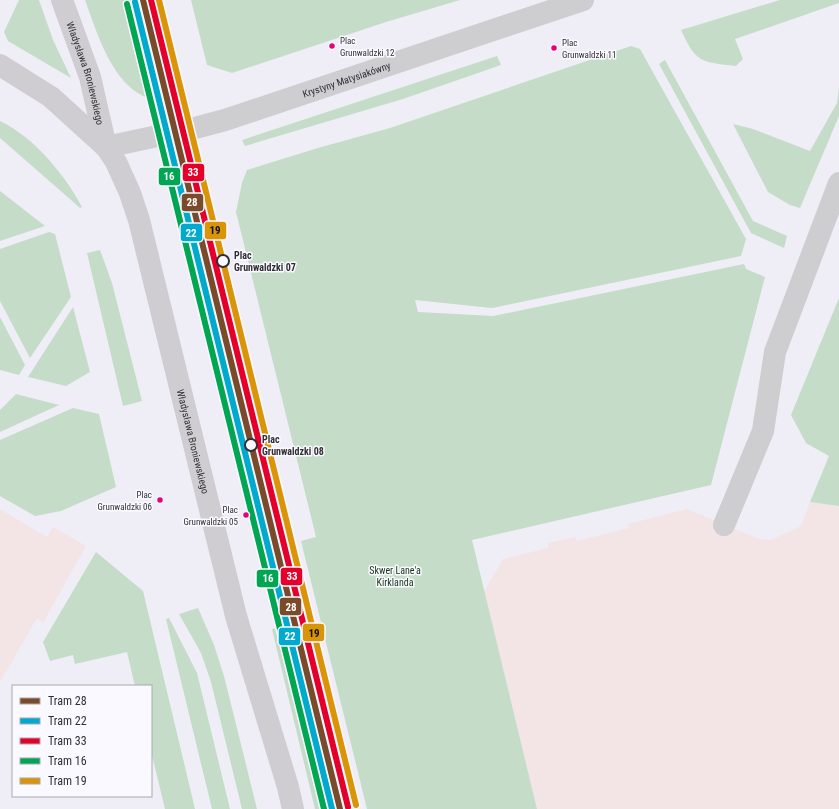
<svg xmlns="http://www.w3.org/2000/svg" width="839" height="809" font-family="'Roboto Condensed',sans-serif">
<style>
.commercial{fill:#f3e4e5}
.green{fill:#c4dcc8}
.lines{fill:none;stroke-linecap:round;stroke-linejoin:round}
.minor{stroke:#cecdd0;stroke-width:22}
.major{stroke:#d0cdd2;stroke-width:22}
.tram-1-casing{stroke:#faf9ff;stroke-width:9}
.tram-2-casing{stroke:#faf9ff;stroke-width:9}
.tram-3-casing{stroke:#faf9ff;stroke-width:9}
.tram-4-casing{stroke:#faf9ff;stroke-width:9}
.tram-5-casing{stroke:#faf9ff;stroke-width:9}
.tram-1{stroke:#7a4b2a;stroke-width:6}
.tram-2{stroke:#00a9ce;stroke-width:6}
.tram-3{stroke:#e4002b;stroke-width:6}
.tram-4{stroke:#00a651;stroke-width:6}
.tram-5{stroke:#d99408;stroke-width:6}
.bus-dot{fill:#e5007d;stroke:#faf9ff;stroke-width:1.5}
.stop-dot{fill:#faf9ff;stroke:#302f35;stroke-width:2}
.labels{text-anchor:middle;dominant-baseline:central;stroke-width:3;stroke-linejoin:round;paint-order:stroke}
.bus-label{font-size:9px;fill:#302f35;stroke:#faf9ff;text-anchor:start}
.street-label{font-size:10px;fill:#302f35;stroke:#faf9ff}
.stop-label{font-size:10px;font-weight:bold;fill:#302f35;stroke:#faf9ff;text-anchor:start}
.park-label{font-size:10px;fill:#143518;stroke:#faf9ff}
.line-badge{stroke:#faf9ff;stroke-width:1.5}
.badge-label{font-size:11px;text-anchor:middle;font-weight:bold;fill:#fff}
.pale-badge-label{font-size:11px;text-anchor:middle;font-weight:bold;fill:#111}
</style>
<rect width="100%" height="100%" fill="#efeef6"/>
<path class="commercial" d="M810,502L839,506V809H537L484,591L503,559L548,548V543L575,537L577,541L629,528L628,524L687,509L759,539L771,540L801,526Z
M0,509L47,537L53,527L86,546L43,623L37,618L0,682Z"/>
<path class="green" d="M19,0H39L53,40L71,78L8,41L4,32Z
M85,0H134L158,100C115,95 98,35 85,0Z
M191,0H460L386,22L232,73L207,65Z
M780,0H839V3L735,39L743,59L736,66C701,62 696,63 681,30Z
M631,46L640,49L746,239L741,256L492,308L415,300L418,312L493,316L744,264L746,269L765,277L711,485L472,540L537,809H367L301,541L316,537L236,212L242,183L247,170L318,148L390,128Z
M497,56L501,65L403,99L245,146L242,140Z
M665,60L753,221L787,236L784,248L751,233L659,64Z
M839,88V116L800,208L790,205L768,192L733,124L753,129L810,151L837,103Z
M0,121C34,137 65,175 82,207L80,208L71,200L0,138Z
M0,191L45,226L0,241Z
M49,232L55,234L71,297L30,358L0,301V249Z
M100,250L112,283L142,401L123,406L87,253Z
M839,298V506L810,502L829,456L806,443L791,415Z
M73,307L90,372L66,386L28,377Z
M0,317L25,365L19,375L0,370Z
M16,394L59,405L0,432V410Z
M73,408L99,414L116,487L61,511L35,516L0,496V440Z
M96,552L143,591L195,809H165L151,751V686H135L127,652L75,664L73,655L50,661L43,642Z
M198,608L214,645L224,676L257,809H242L211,682L201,653L179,614Z
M169,618L197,673L230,809H212L166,619Z
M285,626L330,809H315L272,629Z"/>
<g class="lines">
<g class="minor">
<path id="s1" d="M106,147L195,128L225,120L583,0"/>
<path d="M724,525L763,431L775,352L839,183"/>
</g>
<g class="major">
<path id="s2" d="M62,0L90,77L106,147"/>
<path id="s3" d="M0,65L51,97L106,147L116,162L130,193L139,220L236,616L288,787L293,809"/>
</g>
<defs>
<path id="tram-1" d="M143,0L340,809"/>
<path id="tram-2" d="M135,2L332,809"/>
<path id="tram-3" d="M151,0L348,807"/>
<path id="tram-4" d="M127,4L324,809"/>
<path id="tram-5" d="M159,0L356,805"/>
</defs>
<use href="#tram-1" class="tram-1-casing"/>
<use href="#tram-2" class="tram-2-casing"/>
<use href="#tram-3" class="tram-3-casing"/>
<use href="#tram-4" class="tram-4-casing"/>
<use href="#tram-5" class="tram-5-casing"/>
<use href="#tram-1" class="tram-1"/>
<use href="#tram-2" class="tram-2"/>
<use href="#tram-3" class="tram-3"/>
<use href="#tram-4" class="tram-4"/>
<use href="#tram-5" class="tram-5"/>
</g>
<g class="bus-dot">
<circle cx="332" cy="46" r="3.5"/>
<circle cx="554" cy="48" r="3.5"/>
<circle cx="160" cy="500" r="3.5"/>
<circle cx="246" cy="515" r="3.5"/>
</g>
<g class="stop-dot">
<circle cx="223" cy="261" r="6"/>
<circle cx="251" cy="445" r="6"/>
</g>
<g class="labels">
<g class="bus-label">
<text x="340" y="41">Plac<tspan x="340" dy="12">Grunwaldzki 12</tspan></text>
<text x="562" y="43">Plac<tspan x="562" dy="12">Grunwaldzki 11</tspan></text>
<text x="152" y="495" text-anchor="end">Plac<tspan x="152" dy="12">Grunwaldzki 06</tspan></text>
<text x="238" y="510" text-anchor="end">Plac<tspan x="238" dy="12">Grunwaldzki 05</tspan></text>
</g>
<g class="street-label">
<text stroke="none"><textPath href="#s2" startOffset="77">Władysława Broniewskiego</textPath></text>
<text stroke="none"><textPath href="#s1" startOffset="250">Krystyny Matysiakówny</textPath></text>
<text stroke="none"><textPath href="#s3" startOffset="443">Władysława Broniewskiego</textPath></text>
</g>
<g class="stop-label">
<text x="234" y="255">Plac<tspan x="234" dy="12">Grunwaldzki 07</tspan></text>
<text x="262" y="439">Plac<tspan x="262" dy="12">Grunwaldzki 08</tspan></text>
</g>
<g class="park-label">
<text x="395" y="570">Skwer Lane'a<tspan x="395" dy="12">Kirklanda</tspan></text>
</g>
</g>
<g class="line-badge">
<rect x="182" y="163" width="23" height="19" rx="4" fill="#e4002b"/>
<rect x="158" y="167" width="23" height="19" rx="4" fill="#00a651"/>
<rect x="181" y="193" width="23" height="19" rx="4" fill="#7a4b2a"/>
<rect x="204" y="221" width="23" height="19" rx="4" fill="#d99408"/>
<rect x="180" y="223" width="23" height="19" rx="4" fill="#00a9ce"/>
<rect x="280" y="567" width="23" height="19" rx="4" fill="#e4002b"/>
<rect x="256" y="569" width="23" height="19" rx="4" fill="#00a651"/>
<rect x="279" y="597" width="23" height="19" rx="4" fill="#7a4b2a"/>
<rect x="302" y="623" width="23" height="19" rx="4" fill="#d99408"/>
<rect x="278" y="627" width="23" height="19" rx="4" fill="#00a9ce"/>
</g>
<g class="badge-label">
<text x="193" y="176">33</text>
<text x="169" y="180">16</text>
<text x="192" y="206">28</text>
<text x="191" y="237">22</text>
<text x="292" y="580">33</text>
<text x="268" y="582">16</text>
<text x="291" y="611">28</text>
<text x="290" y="640">22</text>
</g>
<g class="pale-badge-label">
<text x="215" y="234">19</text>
<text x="314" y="637">19</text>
</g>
<rect x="12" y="685" width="140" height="112" fill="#faf9ff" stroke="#a9a8ae"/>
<rect x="20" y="698" width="20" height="6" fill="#7a4b2a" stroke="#a9a8ae"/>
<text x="48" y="705" font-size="12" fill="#302f35">Tram 28</text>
<rect x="20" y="718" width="20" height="6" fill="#00a9ce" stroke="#a9a8ae"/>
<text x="48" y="725" font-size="12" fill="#302f35">Tram 22</text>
<rect x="20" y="738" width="20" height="6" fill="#e4002b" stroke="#a9a8ae"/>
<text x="48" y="745" font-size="12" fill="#302f35">Tram 33</text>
<rect x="20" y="758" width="20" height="6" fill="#00a651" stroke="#a9a8ae"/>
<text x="48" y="765" font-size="12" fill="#302f35">Tram 16</text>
<rect x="20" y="778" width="20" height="6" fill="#d99408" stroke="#a9a8ae"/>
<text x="48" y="785" font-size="12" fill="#302f35">Tram 19</text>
</svg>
